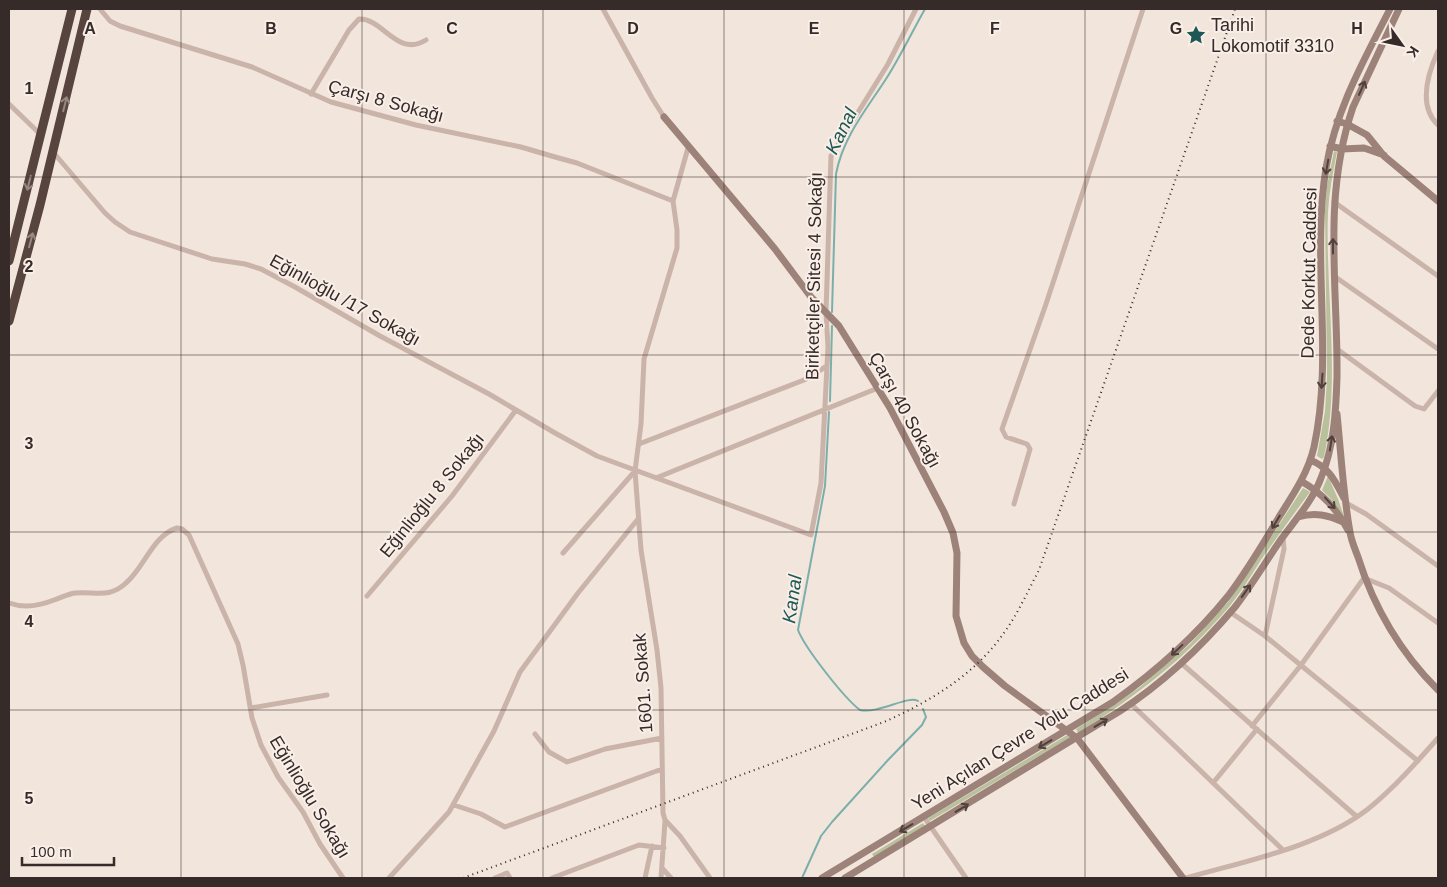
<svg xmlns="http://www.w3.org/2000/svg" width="1447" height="887" font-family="Helvetica,sans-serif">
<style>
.green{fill:#b9c19c}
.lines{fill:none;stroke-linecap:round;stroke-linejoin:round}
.stream{stroke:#7bafab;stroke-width:2}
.street{stroke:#cab3a8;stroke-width:5}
.secondary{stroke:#9d8279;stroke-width:7}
.highway{stroke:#57443f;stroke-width:9}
.rail{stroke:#362b28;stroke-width:2;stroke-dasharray:1 4;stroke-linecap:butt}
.oneway{stroke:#50413c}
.oneway2{stroke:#988883}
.grid{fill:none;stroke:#362b28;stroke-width:1;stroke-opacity:0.55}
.labels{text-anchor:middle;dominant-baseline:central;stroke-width:4;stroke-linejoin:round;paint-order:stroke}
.poi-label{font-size:18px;fill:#362b28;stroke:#f9efe8;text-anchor:start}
.street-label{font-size:18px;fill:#362b28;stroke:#f9efe8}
.water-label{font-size:19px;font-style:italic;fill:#1e5855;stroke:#f9efe8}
.grid-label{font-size:16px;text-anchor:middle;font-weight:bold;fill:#362b28;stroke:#f9efe8;stroke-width:4;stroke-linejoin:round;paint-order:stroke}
</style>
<rect width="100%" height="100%" fill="#f2e5dc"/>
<path class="green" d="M1334,151L1337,152C1333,172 1329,192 1328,212C1325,293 1341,377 1324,457L1322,459L1317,456L1325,411L1327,378L1325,211L1327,186Z
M1328,476L1338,499L1345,519L1331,499L1322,490Z
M1303,488L1310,492C1293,515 1277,537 1261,560C1251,576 1241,592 1229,607C1184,660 1136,696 1078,733L1076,729L1119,702L1140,687L1190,644L1229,601Z
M1069,734L1071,737L930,821L928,818Z
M923,823L925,826L874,857L872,854Z"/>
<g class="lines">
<path class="stream" d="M832,312L836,174C843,137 866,110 886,79C900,57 912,32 925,9
M830,401L832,326
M829,412L825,486L798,630C805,648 844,698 860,710C879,714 908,695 918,701
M802,878L821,836L832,822L888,760L922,725L926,717L923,709"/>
<path class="street" d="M100,9L110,21L120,26L252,67L331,102L416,125L521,147L555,157L577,163L673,201
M603,9L652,98L664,117
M1438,51C1428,73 1418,106 1438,125
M311,94L349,30L359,19C383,18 397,58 426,40
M9,104L40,134
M688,148L673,201L677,230V248L644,359L641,424L635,471L641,550L657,650L661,688L663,813L665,820L680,836L710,878
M53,152L105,213L115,222L130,232L212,259L245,264L261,269L295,287L380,336L489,394L555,433L597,456L811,535L821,483L828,347L826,312L831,156L888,64L916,9
M1334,202L1438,276
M1334,276L1438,349
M1337,349L1415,406L1424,409L1438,391
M639,444L804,380L827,366
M656,478L878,388
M1346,503L1366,514L1438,566
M1014,504L1030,449L1027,444L1006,437L1002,429L1046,304L1143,9
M1283,537L1284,549L1265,636L1418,761
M563,553L635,471
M367,596L452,496L516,410
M9,603C23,608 39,606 54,600C60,598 68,594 75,593C95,591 109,599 126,583C145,567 152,536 177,528L182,529L189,535L238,644L243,665L252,718L261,745L278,777L303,812L320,844L343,878
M1230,612L1265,636
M1181,663L1356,816
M1131,704L1283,850
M251,708L327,695
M1252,726L1301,665L1364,578L1389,588L1438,623
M535,734L549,752L567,762L605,749L662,738
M1213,783L1257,729
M454,805L481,814L505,827L662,769
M924,817L966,878
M662,868L671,878
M389,878L449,812L494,731L520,672L578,593L638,519
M495,878L507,873L510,878
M552,878L639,845L664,848
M645,878L652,846
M661,878L665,821
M1186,878C1245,861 1319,847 1368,809C1394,788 1416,763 1438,738"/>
<path class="secondary" d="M664,117L775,249L811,297L839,326L890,408L944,512L953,533L957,553L956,616L964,643L972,656L983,667L1005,686L1077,738L1183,878
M1337,121L1347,124L1367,135L1384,156L1438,201
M1330,146L1342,149L1364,148L1384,155
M1337,414C1341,453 1343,493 1350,532C1351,540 1355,549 1358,557C1374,608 1400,652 1438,690
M1310,460C1329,467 1335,481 1344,498
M1301,481C1323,494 1336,508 1348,530
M1298,517C1315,512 1328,515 1343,522
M822,878L1113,702C1155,672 1195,637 1228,596C1247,571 1263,544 1279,517C1293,495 1308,473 1314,447C1334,355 1311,260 1326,168C1336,109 1363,62 1390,9
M845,878L1120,711C1163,683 1202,646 1235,607C1252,585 1266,561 1282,538C1296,519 1313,500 1321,478C1334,447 1336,411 1337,377C1338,284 1322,198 1353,107L1399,9"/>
<path class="highway" d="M9,261L72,9
M9,321L40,205L87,9"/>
<path class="rail" d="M463,878L884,722C933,700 978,673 1008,627C1020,609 1029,589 1039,570L1235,9"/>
</g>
<defs><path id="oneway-shaft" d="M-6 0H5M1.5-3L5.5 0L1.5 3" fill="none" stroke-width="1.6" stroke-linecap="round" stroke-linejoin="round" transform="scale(1.25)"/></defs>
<g class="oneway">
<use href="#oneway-shaft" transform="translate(1362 88) rotate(-66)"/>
<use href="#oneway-shaft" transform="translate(1327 167) rotate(100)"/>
<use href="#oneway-shaft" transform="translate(1333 246) rotate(-90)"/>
<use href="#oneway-shaft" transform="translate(1322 381) rotate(94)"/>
<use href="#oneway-shaft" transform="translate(1331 443) rotate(-81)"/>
<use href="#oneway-shaft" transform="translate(1330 503) rotate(48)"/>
<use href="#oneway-shaft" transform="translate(1276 522) rotate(121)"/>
<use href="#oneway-shaft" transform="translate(1246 591) rotate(-55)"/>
<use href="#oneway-shaft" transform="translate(1177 650) rotate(137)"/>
<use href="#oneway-shaft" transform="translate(1101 723) rotate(-31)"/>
<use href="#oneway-shaft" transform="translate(1045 744) rotate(149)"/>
<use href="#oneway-shaft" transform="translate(962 808) rotate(-31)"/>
<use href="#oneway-shaft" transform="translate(906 828) rotate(149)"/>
</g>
<g class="oneway2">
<use href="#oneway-shaft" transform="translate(65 104) rotate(-76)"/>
<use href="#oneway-shaft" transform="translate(29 183) rotate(104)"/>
<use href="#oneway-shaft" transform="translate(31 240) rotate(-75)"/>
</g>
<path class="grid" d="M181,9V878M362,9V878M543,9V878M724,9V878M904,9V878M1085,9V878M1266,9V878M9,177H1438M9,355H1438M9,532H1438M9,710H1438"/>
<defs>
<symbol id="sight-bare" viewBox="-9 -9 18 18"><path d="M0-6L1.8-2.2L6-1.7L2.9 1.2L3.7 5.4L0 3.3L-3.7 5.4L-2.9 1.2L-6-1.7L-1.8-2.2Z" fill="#1e5855" stroke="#f9efe8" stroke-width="2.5" paint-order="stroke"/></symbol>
</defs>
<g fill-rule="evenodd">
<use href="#sight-bare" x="1182" y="21" width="28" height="28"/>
</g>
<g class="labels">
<g class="poi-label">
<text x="1211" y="25">Tarihi<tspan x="1211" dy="21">Lokomotif 3310</tspan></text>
</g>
<g class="street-label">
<text transform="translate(386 101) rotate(15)">Çarşı 8 Sokağı</text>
<text transform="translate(1309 273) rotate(-89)">Dede Korkut Caddesi</text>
<text transform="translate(814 276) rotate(-89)">Biriketçiler Sitesi 4 Sokağı</text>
<text transform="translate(345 300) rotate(29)">Eğinlioğlu /17 Sokağı</text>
<text transform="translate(905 410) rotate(61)">Çarşı 40 Sokağı</text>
<text transform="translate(432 495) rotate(-51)">Eğinlioğlu 8 Sokağı</text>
<text transform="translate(643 683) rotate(-94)">1601. Sokak</text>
<text transform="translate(1020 739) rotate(-32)">Yeni Açılan Çevre Yolu Caddesi</text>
<text transform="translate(310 797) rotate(59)">Eğinlioğlu Sokağı</text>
</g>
<g class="water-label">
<text transform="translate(841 131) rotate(-64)">Kanal</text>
<text transform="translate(792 599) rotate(-82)">Kanal</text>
</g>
</g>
<g class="grid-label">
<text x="90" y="34">A</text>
<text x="271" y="34">B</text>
<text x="452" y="34">C</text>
<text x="633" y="34">D</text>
<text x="814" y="34">E</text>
<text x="995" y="34">F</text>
<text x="1176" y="34">G</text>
<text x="1357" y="34">H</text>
<text x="29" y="94">1</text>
<text x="29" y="272">2</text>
<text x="29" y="449">3</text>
<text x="29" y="627">4</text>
<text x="29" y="804">5</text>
</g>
<rect width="1447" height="887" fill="none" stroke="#362b28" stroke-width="20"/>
<g transform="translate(1402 45) rotate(123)" stroke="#f9efe8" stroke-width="4" paint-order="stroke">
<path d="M0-4L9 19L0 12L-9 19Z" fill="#362b28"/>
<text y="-8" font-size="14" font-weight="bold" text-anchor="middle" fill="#362b28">K</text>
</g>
<path d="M22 857v8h92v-8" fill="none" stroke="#362b28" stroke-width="2.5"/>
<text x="30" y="857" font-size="15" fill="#362b28" stroke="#f9efe8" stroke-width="4" paint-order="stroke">100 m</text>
</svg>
